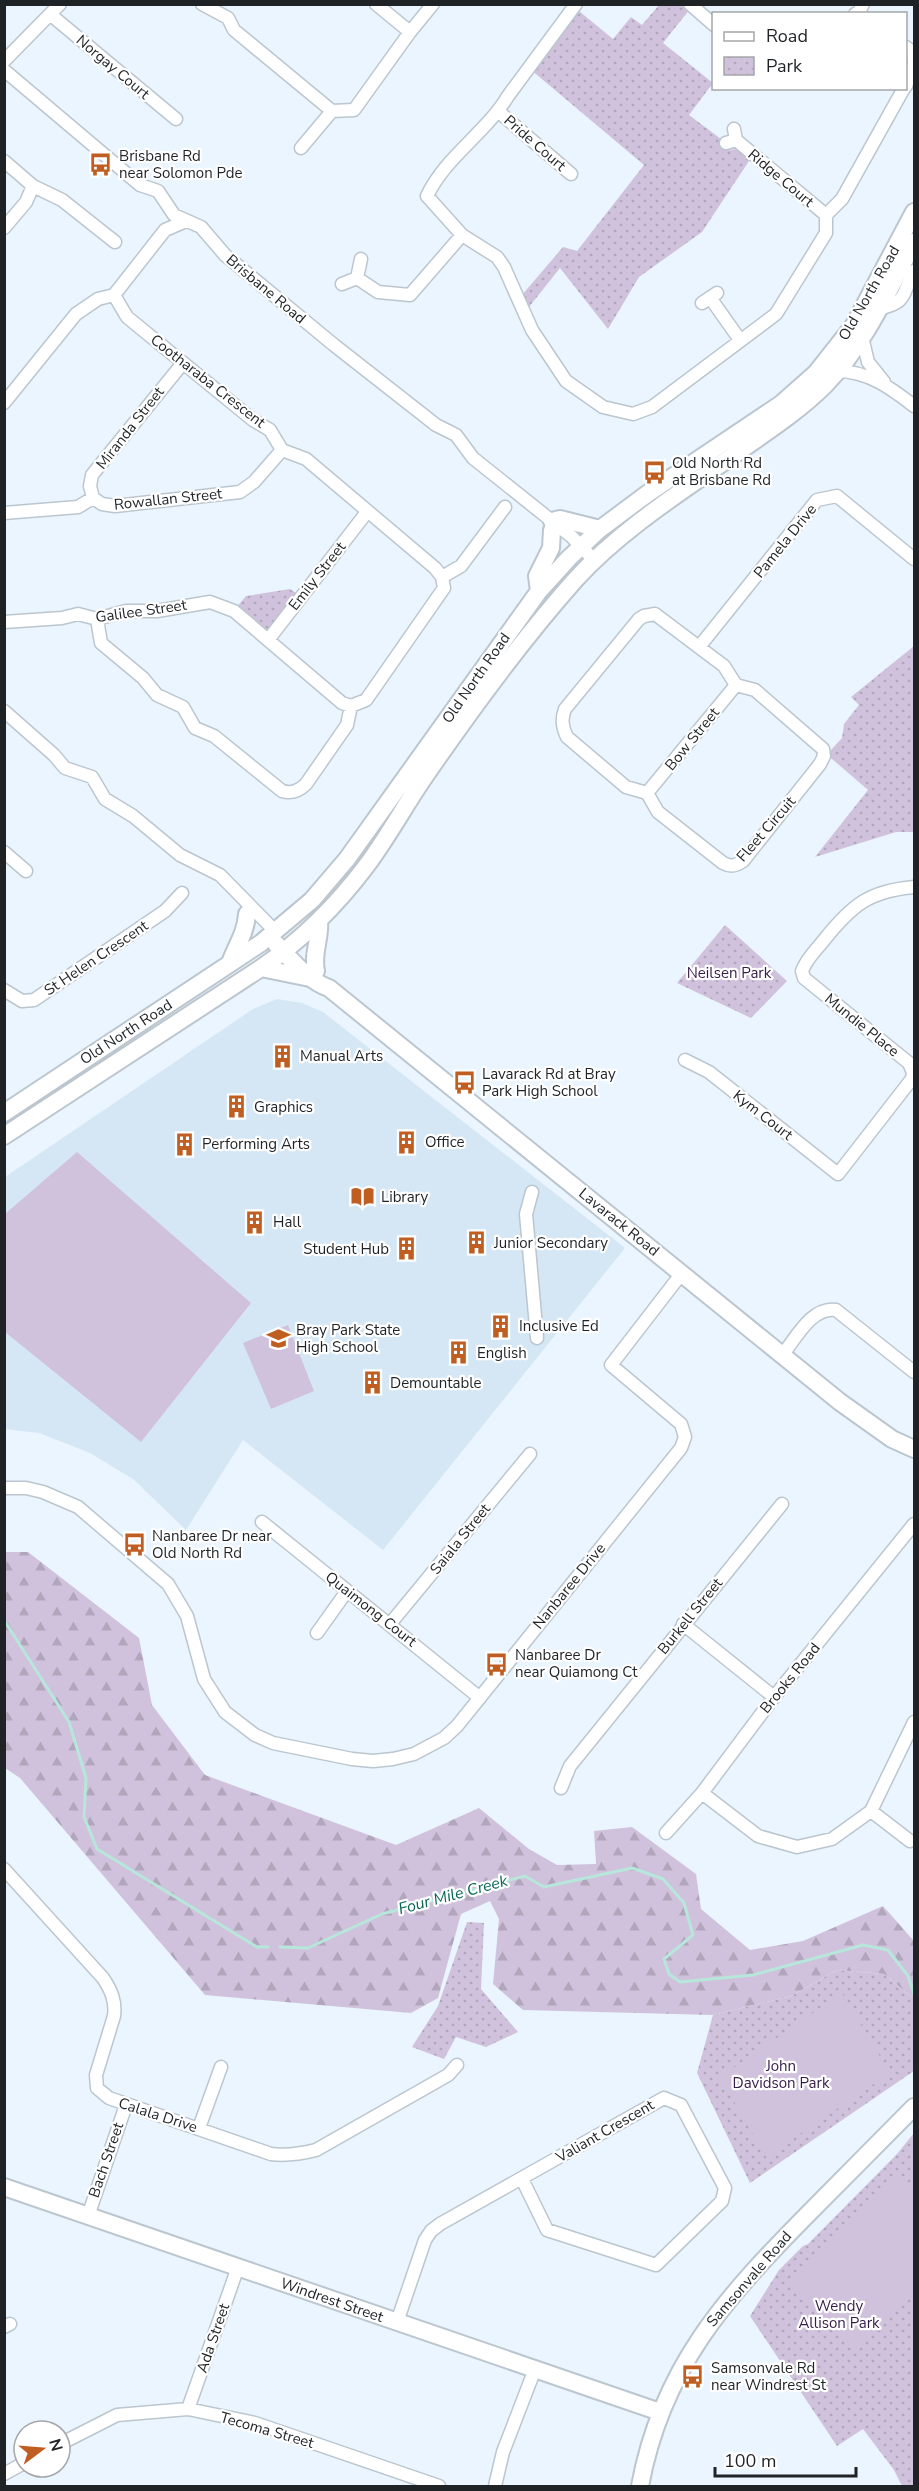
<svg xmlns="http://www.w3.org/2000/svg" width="919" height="2491" font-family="'Nunito Sans',sans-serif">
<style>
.built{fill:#d5e7f5}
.forest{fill:url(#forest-firs)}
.park{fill:url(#park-dots)}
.pitch{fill:#d0c2dc}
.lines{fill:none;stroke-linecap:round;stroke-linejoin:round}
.stream{stroke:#b7e7db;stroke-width:3}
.street-casing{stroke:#bbc6cf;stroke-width:15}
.secondary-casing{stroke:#bbc6cf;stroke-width:20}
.street{stroke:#fff;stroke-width:12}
.secondary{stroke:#fff;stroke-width:16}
.labels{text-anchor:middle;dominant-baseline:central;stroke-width:4.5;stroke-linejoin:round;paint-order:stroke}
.street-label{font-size:15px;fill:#1f2326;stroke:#fff}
.poi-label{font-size:15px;fill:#1f2326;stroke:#fff;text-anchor:start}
.park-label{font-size:15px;fill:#361c48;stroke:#fff}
.water-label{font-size:16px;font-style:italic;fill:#086657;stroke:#fff}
</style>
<defs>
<pattern id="forest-firs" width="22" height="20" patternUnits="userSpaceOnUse" patternTransform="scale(1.5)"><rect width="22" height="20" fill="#d0c2dc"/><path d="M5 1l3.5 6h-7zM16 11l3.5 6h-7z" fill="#b2a6bd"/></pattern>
<pattern id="park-dots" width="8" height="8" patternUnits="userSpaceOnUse" patternTransform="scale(1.5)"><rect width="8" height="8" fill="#d0c2dc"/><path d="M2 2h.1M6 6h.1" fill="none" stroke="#b2a6bd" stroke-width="1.8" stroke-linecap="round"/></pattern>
</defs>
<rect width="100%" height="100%" fill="#eaf5ff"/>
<path class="built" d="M277,999L302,1003L323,1012L625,1248L383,1550L243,1440L186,1530L133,1479L90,1453L39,1433L5,1429V1177L253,1009Z"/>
<path class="forest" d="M4,1552H28L139,1638L152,1705L205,1775L396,1845L479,1808L529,1849L557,1865L596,1864L594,1831L632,1827L696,1874L701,1909L750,1950L803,1941L883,1906L914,1941V1999L884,1974L837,1970L791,1996L713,2015L523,2010L493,1984L499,1919L490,1901L461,1914L438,1998L411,2013L205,1995L20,1778L5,1768Z"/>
<path class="park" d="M659,5H685L690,9L663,43L713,83L689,115L721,139L725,150L740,149L751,158L702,232L639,277L608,329L560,268L525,312L522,295L563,247L577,251L644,165L530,69L579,11L613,39L631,17L642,25Z
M290,589L299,595L268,636L236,608L246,596Z
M914,646V832H896L815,857L868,790L831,758V750L842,738L844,724L859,705L851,697Z
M725,925L787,981L751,1018L677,983Z
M467,1922L484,1923L481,1989L518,2032L486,2047L456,2037L444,2059L412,2047L438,2006Z
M837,1970L884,1974L914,1999V2071L750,2183L697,2073L713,2015L791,1996Z
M914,2133V2486H902L894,2470L863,2429L837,2446L750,2316L779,2270L803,2246L808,2244L897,2154Z"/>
<path class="pitch" d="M77,1152L251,1303L141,1442L5,1332V1214Z
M288,1325L314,1391L271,1409L243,1343Z
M842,1993L890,2073L766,2157L720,2077Z
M898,2177L914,2195V2294L856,2352L791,2282Z"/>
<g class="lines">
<path class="stream" d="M4,1620L69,1722L86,1778L84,1817L97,1849L257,1947H268
M280,1947L308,1948L382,1914L525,1876L544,1887L632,1868L663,1879L684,1903L693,1935L664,1959L669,1974L680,1982L753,1975L863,1945L888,1950L908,1976L914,1994"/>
<defs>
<path id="street" d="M202,4L228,18L234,30L332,111L354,110L410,32L433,4
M376,4L410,32
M576,4L508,96C486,133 446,156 427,196L462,235L497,257L504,267L532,330L566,381L603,407L633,414L652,407L776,314L826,233V215L842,199L904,88
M690,4L714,25
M855,14L859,12L863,4
M51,15L176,119
M906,47L911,51L914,62
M4,61L60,4
M4,70L140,185L158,191L174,215L201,227L225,255L334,345L436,425L456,435L473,458L572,537L594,560
M906,86L914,63
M499,112L571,174
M736,140L826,215
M726,143L736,140L734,129
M301,148L332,111
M4,161L33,186L62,200L115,242
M4,228L26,202L33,186
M357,278L378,292L410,295L462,235
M342,284L357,278L361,259
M711,299L740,340
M702,303L717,293
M878,309C909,302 901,295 914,271
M862,337L868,362L884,382
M837,371C868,371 891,388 914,406
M4,403L76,314L98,299L114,295L165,230L186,221
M93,498L102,504L115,506L240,492L254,482L282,450
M93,498L90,486L92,475L183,363
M4,513L78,507L93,498
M442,577L461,566L505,507
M655,614L724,666L736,685L755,690L823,749L824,756L820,764L743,861C736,866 730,867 723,863L658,812L647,793L626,787L567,737C562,727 561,719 565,709L639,619L644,616Z
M97,619L101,643L143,678L157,695L183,707L195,728L214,736L282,791C292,794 299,791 306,784L347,725L351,706L366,700L444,588L442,577L435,568L306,459L282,450L270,430L253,420L127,317L114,295
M4,622L62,618L78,614L97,619L126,611H157L210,602L234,611L342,703L351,706
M268,640L367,512
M699,647L817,500L837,496L914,559
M4,711L54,755L65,768L92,777L105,799L133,816L180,855L220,875L275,931
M647,793L736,685
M4,852L26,871
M914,887C869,891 852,905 824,940C817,949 806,959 802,971L804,978L909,1063L914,1075
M4,990L22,1001L34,1000L165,911L182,893
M685,1060L709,1072L838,1174L911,1080L913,1075
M532,1192L526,1214L537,1338
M783,1354C796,1338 812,1306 836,1310L914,1372
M4,1488H26L43,1492L78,1507L168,1584L187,1616L204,1679L225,1712L255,1735L273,1743L352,1759L373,1761L393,1759L414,1754L444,1738L457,1726L681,1448L685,1437L681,1424L611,1365L682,1273
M262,1522L480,1698
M390,1624L530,1454
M683,1624L774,1697
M317,1633L347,1591
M561,1788L570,1766L782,1504
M702,1793L758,1836L797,1847L832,1839L871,1811L914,1722
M871,1811L910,1841
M666,1833L702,1793L774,1697L914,1524
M4,1869L103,1978C111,1990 116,2001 114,2016L96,2075L97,2088L109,2098L271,2154C287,2156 300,2154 316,2150L448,2075L457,2065
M199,2128L221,2067
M88,2216L126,2105
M397,2322L425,2240L431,2231L440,2224L664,2098L681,2105L725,2188L722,2201L656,2265L547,2230L522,2179
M4,2327L10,2324
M188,2409L238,2267
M60,2444L117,2415L188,2409L255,2423L439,2486
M4,2474L24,2463
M495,2486L503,2452L535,2369"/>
<path id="secondary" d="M552,521L560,519L600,529
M539,591L537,576L551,548L552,530
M276,944C291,959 308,981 329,988L840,1402L892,1439L914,1449
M230,963C236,946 246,933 247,914
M261,968L310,978
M316,971C312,953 321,938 319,920
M4,1113L261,943L312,900L347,859L539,591L569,558L600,529L647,494L781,404L816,373L854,325L914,212
M4,1136L261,968C302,940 337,905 367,865C387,838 403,809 421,782C469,712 519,643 575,580C624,526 692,485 751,443C777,425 803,407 825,385C865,344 888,291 914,242
M4,2187L660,2412
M640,2486C662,2367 726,2297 809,2213C844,2178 879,2142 914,2107"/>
</defs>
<use href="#street" class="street-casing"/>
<use href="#secondary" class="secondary-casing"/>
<use href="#street" class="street"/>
<use href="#secondary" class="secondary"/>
</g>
<defs>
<symbol id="bus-bare" viewBox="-9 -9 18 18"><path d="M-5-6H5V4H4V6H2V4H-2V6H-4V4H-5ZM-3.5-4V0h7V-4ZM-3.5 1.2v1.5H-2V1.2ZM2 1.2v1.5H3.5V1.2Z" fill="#c05e21" stroke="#fff" stroke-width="2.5" paint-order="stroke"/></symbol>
<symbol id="building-bare" viewBox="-9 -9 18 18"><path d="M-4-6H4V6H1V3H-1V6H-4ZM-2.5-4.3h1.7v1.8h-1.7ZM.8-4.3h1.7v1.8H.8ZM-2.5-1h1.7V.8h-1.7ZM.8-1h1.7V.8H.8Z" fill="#c05e21" stroke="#fff" stroke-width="2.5" paint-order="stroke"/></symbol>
<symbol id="library-bare" viewBox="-9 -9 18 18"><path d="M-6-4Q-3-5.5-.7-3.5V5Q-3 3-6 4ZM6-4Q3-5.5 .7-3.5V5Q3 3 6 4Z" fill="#c05e21" stroke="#fff" stroke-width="2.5" paint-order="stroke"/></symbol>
<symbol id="school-bare" viewBox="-9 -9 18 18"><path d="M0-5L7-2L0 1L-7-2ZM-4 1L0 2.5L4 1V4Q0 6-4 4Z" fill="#c05e21" stroke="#fff" stroke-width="2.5" paint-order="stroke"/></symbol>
</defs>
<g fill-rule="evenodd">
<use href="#bus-bare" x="84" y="148" width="33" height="33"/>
<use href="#bus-bare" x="638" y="456" width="33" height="33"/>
<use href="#building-bare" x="266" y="1040" width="33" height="33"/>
<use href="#bus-bare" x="448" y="1066" width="33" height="33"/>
<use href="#building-bare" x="220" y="1090" width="33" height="33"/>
<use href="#building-bare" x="390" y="1126" width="33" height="33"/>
<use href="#building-bare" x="168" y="1128" width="33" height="33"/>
<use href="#library-bare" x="346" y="1180" width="33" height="33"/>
<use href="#building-bare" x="238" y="1206" width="33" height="33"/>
<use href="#building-bare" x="460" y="1226" width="33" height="33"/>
<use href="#building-bare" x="390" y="1232" width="33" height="33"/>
<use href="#building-bare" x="484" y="1310" width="33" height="33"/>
<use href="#school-bare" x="262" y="1322" width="33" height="33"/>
<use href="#building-bare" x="442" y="1336" width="33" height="33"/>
<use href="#building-bare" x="356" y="1366" width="33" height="33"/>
<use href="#bus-bare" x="118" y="1528" width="33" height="33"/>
<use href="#bus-bare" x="480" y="1648" width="33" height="33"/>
<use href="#bus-bare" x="676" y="2360" width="33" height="33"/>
</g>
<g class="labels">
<g class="street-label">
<text transform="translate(113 67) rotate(40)">Norgay Court</text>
<text transform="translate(535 143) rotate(41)">Pride Court</text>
<text transform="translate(781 178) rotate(40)">Ridge Court</text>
<text transform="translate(266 289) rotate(40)">Brisbane Road</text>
<text transform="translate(869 293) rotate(-60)">Old North Road</text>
<text transform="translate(208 381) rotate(38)">Cootharaba Crescent</text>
<text transform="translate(130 428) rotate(-52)">Miranda Street</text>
<text transform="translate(168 499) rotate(-6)">Rowallan Street</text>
<text transform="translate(785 541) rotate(-51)">Pamela Drive</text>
<text transform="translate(317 576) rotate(-52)">Emily Street</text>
<text transform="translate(141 611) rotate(-8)">Galilee Street</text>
<text transform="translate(476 678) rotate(-55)">Old North Road</text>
<text transform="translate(692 739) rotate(-51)">Bow Street</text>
<text transform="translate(766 829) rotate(-49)">Fleet Circuit</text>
<text transform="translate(96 958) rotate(-34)">St Helen Crescent</text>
<text transform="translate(862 1025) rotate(39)">Mundie Place</text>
<text transform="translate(126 1032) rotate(-33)">Old North Road</text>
<text transform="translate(763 1115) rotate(38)">Kym Court</text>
<text transform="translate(619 1222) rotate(39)">Lavarack Road</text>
<text transform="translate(460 1539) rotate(-51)">Saiala Street</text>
<text transform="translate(569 1586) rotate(-51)">Nanbaree Drive</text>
<text transform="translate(371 1609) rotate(38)">Quaimong Court</text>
<text transform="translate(690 1616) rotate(-51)">Burkell Street</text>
<text transform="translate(790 1678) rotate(-51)">Brooks Road</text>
<text transform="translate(158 2115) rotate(18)">Calala Drive</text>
<text transform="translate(605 2131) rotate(-30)">Valiant Crescent</text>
<text transform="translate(106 2160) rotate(-71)">Bach Street</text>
<text transform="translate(749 2279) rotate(-49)">Samsonvale Road</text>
<text transform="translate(332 2300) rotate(19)">Windrest Street</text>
<text transform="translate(213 2338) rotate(-71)">Ada Street</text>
<text transform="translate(267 2430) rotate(16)">Tecoma Street</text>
</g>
<g class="poi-label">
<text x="119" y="156">Brisbane Rd<tspan x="119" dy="17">near Solomon Pde</tspan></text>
<text x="672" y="463">Old North Rd<tspan x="672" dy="17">at Brisbane Rd</tspan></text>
<text x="300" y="1056">Manual Arts</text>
<text x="482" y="1074">Lavarack Rd at Bray<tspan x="482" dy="17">Park High School</tspan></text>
<text x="254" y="1107">Graphics</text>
<text x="425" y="1142">Office</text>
<text x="202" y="1144">Performing Arts</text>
<text x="381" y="1197">Library</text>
<text x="273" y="1222">Hall</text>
<text x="494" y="1243">Junior Secondary</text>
<text x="389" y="1249" text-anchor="end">Student Hub</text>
<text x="519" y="1326">Inclusive Ed</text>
<text x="296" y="1330">Bray Park State<tspan x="296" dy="17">High School</tspan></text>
<text x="477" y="1353">English</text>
<text x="390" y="1383">Demountable</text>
<text x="152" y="1536">Nanbaree Dr near<tspan x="152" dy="17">Old North Rd</tspan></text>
<text x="515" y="1655">Nanbaree Dr<tspan x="515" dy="17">near Quiamong Ct</tspan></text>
<text x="711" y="2368">Samsonvale Rd<tspan x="711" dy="17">near Windrest St</tspan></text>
</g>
<g class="park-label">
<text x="729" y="973">Neilsen Park</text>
<text x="781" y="2066">John<tspan x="781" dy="17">Davidson Park</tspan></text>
<text x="839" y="2306">Wendy<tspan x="839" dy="17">Allison Park</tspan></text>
</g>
<g class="water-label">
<text transform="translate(453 1895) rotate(-15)">Four Mile Creek</text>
</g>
</g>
<rect width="919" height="2491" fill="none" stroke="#1f2326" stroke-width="12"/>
<rect x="712" y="12" width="195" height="78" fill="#ffffff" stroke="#a5a7a8" stroke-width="1.5"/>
<rect x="724" y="32" width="30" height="9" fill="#ffffff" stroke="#a5a7a8" stroke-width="1.5"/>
<text x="766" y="42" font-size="18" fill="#1f2326">Road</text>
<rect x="724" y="57" width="30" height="18" fill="url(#park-dots)" stroke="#a5a7a8" stroke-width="1.5"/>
<text x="766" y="72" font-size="18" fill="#1f2326">Park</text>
<g transform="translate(42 2449) rotate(74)"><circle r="28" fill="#ffffff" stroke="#a5a7a8" stroke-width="1.5"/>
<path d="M0-4.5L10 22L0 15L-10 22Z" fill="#c05e21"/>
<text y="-9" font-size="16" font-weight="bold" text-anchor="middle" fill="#1f2326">N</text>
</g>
<path d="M715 2467v9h141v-9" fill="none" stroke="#1f2326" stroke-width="3"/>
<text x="724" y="2467" font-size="18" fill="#1f2326" stroke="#ffffff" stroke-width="4.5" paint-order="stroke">100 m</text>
</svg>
